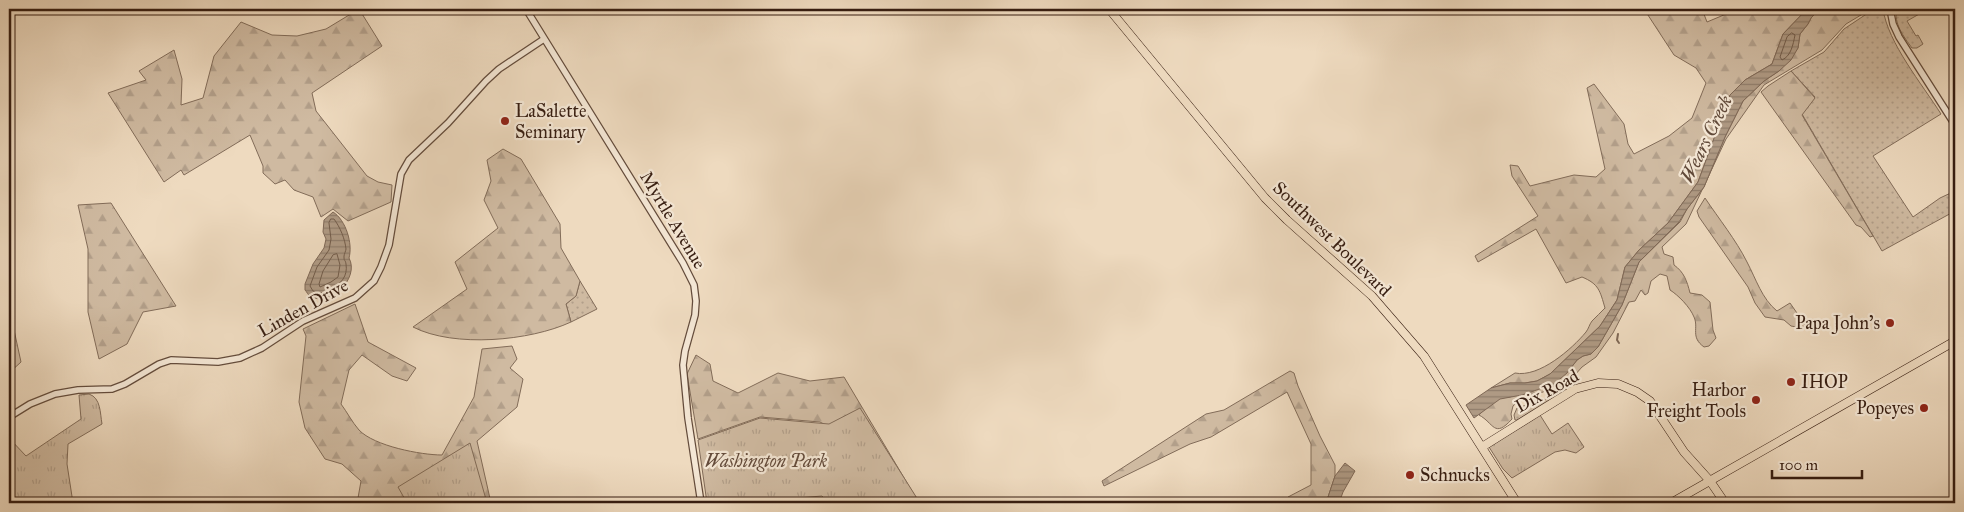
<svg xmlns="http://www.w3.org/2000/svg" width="1964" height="512" font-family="'IM FELL Great Primer',serif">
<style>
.grass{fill:url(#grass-dots);stroke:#826c59}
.forest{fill:url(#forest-firs);stroke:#826c59}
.park{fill:url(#park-tufts);stroke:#826c59}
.pitch{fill:#cfbaa1;stroke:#826c59}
.water{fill:url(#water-rules);stroke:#7f6856}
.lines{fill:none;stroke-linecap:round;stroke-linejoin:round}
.shore{stroke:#725c4a;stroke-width:1}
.stream{stroke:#7f6856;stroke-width:2}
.minor-casing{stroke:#644c3c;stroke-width:8}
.major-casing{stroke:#361d11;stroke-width:9}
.minor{stroke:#f4e7d5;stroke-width:5.5}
.major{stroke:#eedabf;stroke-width:8}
.poi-dot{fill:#8f2418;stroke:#f4e7d5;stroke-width:2}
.labels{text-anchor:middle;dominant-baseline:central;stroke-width:4.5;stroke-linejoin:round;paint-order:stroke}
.poi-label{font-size:18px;fill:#361d11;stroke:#f4e7d5;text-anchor:start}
.street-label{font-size:18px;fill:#361d11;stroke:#f4e7d5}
.park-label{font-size:18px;font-style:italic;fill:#644c3c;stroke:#f4e7d5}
.water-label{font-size:19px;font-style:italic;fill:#604939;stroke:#f4e7d5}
</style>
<defs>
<pattern id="grass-dots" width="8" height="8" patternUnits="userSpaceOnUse" patternTransform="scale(1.25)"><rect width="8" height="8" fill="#cfbaa1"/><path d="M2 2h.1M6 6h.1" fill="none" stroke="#b29f8a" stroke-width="1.8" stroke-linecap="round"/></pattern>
<pattern id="forest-firs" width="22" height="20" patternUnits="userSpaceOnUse" patternTransform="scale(1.25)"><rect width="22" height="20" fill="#cfbaa1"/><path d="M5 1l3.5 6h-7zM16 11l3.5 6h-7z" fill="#b29f8a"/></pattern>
<pattern id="park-tufts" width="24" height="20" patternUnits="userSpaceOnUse" patternTransform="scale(1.25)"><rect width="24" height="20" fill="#cfbaa1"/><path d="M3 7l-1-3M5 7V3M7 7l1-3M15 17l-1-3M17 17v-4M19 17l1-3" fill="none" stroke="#b29f8a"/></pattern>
<pattern id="water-rules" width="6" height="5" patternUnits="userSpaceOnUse" patternTransform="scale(1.25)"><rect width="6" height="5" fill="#af9a84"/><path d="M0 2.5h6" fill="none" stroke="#8f7d6b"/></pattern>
</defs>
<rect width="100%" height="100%" fill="#eedabf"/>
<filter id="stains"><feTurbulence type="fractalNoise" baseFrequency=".004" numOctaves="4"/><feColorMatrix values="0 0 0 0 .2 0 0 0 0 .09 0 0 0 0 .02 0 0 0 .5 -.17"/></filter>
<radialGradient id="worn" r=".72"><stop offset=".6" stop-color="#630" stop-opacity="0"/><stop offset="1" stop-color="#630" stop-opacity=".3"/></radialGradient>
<path class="grass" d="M1874,9H1883C1888,43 1922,84 1941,114L1873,156L1913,217L1940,198L1955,191V211L1882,251L1802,114L1815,97L1791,71L1824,52L1844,29Z
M1897,9H1900L1903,13L1910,9H1928L1907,21L1916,36L1918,35L1923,44L1917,48H1912C1904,37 1893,23 1897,9Z
M580,281L597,309L571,322L566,304L576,296Z
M1578,380L1575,384L1517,420H1515L1514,415L1517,408L1549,398Z"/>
<path class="forest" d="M359,9L382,46L312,93L316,111L367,176L378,182L392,185L391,202L348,221L333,209L321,217L313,197L294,190L285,180L275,184L263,173V166L250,135L184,175L181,170L164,182L108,93L146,80L139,71L174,50L182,79L181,105L203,98L214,56L241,22L272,35L297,36L326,29Z
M1644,9H1702L1707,22L1738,9H1807L1783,34L1772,64L1745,80L1730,95L1698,182L1668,223L1639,250L1625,267L1617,300L1600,326L1550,374L1537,381L1525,383H1510L1491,388L1515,373C1539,378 1572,349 1586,332C1589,328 1589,325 1592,321C1596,317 1601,312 1605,308C1600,291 1599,284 1582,277L1566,283L1536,229L1478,262L1475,256L1538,216L1512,176L1510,165L1518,166L1530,186L1574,175L1596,177L1605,169L1587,88L1594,84L1624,124L1628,144L1634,154L1669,136L1692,118L1706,83L1696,68L1674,55Z
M1824,9H1871L1846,24L1822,50L1764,85L1726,139L1686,224L1662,247L1664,254L1673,257L1674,265C1684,272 1687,281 1690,293L1702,295L1710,302L1713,330L1716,338L1709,346L1704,347C1690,337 1699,328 1694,317C1690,307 1678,295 1670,290L1667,276L1660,274L1651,281L1648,293L1645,295L1641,290L1635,301L1629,302L1613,333L1596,357L1582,367L1566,385L1561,388L1553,386L1543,392L1523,397L1513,406L1511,414L1512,419C1494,439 1494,423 1479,415L1489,405L1500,398L1510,397L1567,373L1577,360L1583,356L1591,354L1598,347L1622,305L1639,262L1680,222L1687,209L1704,187L1725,137L1743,101L1764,81L1779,71L1798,48L1800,34L1808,24L1811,18L1819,10Z
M1791,71L1815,98L1802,115L1873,236L1870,237L1861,227L1856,225L1761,92L1768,86Z
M503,149L521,159L560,224L561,248L580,281L576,296L566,304L571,322C530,341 454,348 413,327L467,289L455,262L498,228L484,200L491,181L487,160Z
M1705,198C1719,219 1736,240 1747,262C1756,279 1762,299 1777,311L1790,303L1806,326L1802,328L1791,326L1784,320L1765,317L1755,303L1748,287L1699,217L1697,211Z
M111,203L176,306L143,312L127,344L99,359L88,312V249L78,205Z
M355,304L368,342L416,368L407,381L392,376L362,355L349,370L341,404C347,412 352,422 359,430C374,446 421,455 442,455L474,397L482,349L512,346L517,359L510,368L523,379L517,407L477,441L491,503H360L358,498L361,481L342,464L325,459L305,428L299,402L306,336L303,329Z
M9,307L21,362L9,373Z
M696,355L710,364L713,381L738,393L778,373L810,381L844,377L919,503L837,431L820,422L760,417L698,439L687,374Z
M1290,371L1294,373L1298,386L1320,436L1335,465V476L1326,503H1287L1288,497L1311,485V444L1287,392L1211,437L1190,444L1104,486L1102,481L1206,414L1224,410Z"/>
<path class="park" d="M89,394C101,398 100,413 102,424L68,444L67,464L73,503H9V438L26,456L81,419L79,395Z
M860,408L920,503H707L698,440L760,418L829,424Z
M1540,415L1552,434L1568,423L1584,447L1576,453L1565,450L1555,452L1512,478L1503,469L1489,447Z
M470,443L487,503H407L398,487Z"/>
<path class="pitch" d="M822,496L829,503H771L774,500Z"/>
<path class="water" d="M1807,9H1824L1819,10L1811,18L1808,24L1800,34L1798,48L1791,60L1779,71L1764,81L1743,101L1725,137L1704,187L1687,209L1679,222L1639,262L1622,305L1598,347L1591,354L1583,356L1577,360L1567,373L1554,384L1522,395L1500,399L1474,418L1466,405L1491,388L1510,383H1525L1537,381L1550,374L1600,326L1617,300L1625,267L1639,250L1668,223L1698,182L1730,95L1745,80L1772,64L1783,34Z
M333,212C346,220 353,244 349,258C360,278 330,308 310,296C308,295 307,292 305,290V284L313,264L324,248L326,239L323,232L324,220Z
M1345,463L1355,471L1343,492L1339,503H1326L1335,476Z"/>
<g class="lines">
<path class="shore" d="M1792,33L1795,35C1793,45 1791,56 1782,60L1780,57L1787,37Z
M331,219H334C340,227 345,239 346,249C346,250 344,255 344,256C344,263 345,258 346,264C348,276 341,284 331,289C324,293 321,294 313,291L310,286L317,267L329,250L331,239L329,223Z
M337,254L340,265L338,277L331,282L320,287L319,284L323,271L333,255Z"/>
<path class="stream" d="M1618,334L1617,340L1619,343"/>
<defs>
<path id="minor" d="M526,9L683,263L694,285L696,301L695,315L685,351L683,365L688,418L701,503
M1890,9L1893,24L1899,37L1955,125
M9,417L30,404L55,394L78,390L112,389L125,384L159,364L171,360L218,362L240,358L262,348L303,321L355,298L374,281L381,267L389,245L401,174L409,160L448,123L486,81L499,69L544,39"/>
<path id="major" d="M1109,9L1265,198L1287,220L1372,296L1424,356L1517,503
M1482,447L1575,389L1598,383L1618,384L1637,392L1650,401L1684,452L1710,481L1725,503
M1671,503L1955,341"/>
</defs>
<use href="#minor" class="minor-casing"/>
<use href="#major" class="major-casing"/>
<use href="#minor" class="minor"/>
<use href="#major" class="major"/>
</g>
<g class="poi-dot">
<circle cx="505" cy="121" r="5"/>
<circle cx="1890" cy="323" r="5"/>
<circle cx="1791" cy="382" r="5"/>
<circle cx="1756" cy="400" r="5"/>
<circle cx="1924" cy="408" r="5"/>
<circle cx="1410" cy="475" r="5"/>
</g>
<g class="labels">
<g class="poi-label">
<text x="515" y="111">LaSalette<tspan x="515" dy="21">Seminary</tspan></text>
<text x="1880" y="323" text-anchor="end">Papa John's</text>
<text x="1801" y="382">IHOP</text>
<text x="1746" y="390" text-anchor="end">Harbor<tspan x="1746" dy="21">Freight Tools</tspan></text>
<text x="1914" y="408" text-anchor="end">Popeyes</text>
<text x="1420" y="475">Schnucks</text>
</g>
<g class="street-label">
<text transform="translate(673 220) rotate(59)">Myrtle Avenue</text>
<text transform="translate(1332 239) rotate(44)">Southwest Boulevard</text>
<text transform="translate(303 308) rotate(-29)">Linden Drive</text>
<text transform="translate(1547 391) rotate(-29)">Dix Road</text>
</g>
<g class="park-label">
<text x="766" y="461">Washington Park</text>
</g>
<g class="water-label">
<text transform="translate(1706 139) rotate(-64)">Wears Creek</text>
</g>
</g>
<rect width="1964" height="512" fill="none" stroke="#eedabf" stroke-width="30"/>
<rect x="10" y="10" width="1944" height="492" fill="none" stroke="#361d11" stroke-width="2.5"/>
<rect x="15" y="15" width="1934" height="482" fill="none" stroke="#361d11"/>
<path d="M1772 470v8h90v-8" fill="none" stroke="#361d11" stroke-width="2.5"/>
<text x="1779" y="470" font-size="15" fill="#361d11" stroke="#f4e7d5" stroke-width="4" paint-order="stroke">100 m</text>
<rect width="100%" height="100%" filter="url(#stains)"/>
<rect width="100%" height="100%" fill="url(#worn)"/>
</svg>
